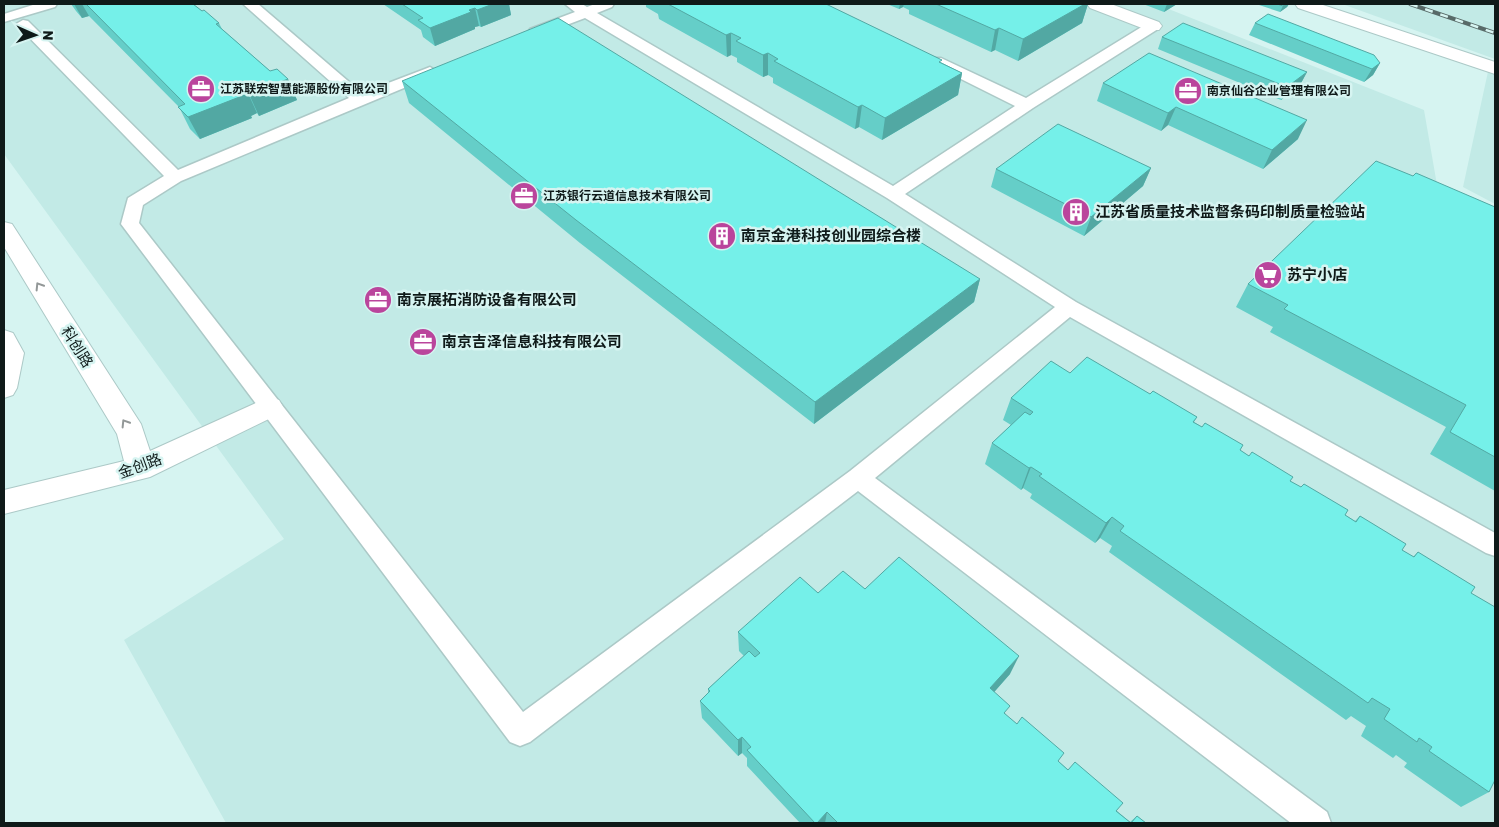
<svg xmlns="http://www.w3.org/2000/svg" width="1499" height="827" font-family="Rubik,'Noto Sans SC',sans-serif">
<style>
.built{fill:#c2eae6}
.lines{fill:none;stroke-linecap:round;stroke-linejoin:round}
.lane-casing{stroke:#acc9c7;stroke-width:3}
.street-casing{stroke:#acc9c7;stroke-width:2}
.secondary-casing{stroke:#acc9c7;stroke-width:2}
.lane{fill:#fff;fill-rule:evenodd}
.street{fill:#fff;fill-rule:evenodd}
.secondary{fill:#fff;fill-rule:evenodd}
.rail-casing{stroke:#586a68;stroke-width:4}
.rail{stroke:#d6f4f1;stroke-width:2.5;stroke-dasharray:8;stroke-linecap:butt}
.wall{fill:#65cec8}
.shaded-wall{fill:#52a8a3}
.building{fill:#75f0e9;stroke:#52a8a3}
.oneway{stroke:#939898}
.labels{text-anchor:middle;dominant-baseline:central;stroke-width:5;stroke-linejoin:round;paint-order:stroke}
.far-poi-label{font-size:12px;font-weight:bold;fill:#0f1a19;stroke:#d6f4f1;text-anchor:start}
.poi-label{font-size:15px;font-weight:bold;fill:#0f1a19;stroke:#d6f4f1;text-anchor:start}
.street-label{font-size:15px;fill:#0f1a19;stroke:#d6f4f1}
</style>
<rect width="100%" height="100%" fill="#d6f4f1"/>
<path class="built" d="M4,4H1156L1424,110L1437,185L1495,214V823H226L124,640L284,539L4,154Z
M1342,4H1495V59Z
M1489,67L1495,70V204L1463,187Z"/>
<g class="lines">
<defs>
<path id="lane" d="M36,4H57L55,7L4,22V14Z
M243,4H258L362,93L425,69L430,67L438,72L435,75L181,181L143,205L139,223L523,712L850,471L1055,307L887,198L585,18L540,35H530L528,32L530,29L575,12L565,4H582L587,7L595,4H614L612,7L597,13L893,186L1015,106L931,64L928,61L931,58H941L1026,98L1148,23H1158L1160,26L1158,29L1033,108L905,194L1076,302L1495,533V556L1486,553L1070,317L875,478L1327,812L1331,823H1291L858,491L530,742L520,746L510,742L121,224L128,198L164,176L16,24L23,20L28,21L178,170L349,98Z"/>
<path id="street" d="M1087,4H1111L1159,22L1162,26L1159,30H1147L1090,8Z
M1295,4H1320L1495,62V74L1298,8Z"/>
<path id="secondary" d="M4,222L12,224L141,424L150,451L269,397L279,400L283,407L279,414L150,477L4,514V490L124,461L117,434L4,247Z
M4,330L13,333L24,353L17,388L13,395L4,398Z"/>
</defs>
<use href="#lane" class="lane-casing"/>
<use href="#street" class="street-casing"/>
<use href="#secondary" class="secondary-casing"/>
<use href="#lane" class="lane"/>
<use href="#street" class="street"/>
<use href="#secondary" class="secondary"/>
<defs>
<path id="rail" d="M1410,4L1495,33"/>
</defs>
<use href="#rail" class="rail-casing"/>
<use href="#rail" class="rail"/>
</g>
<path class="wall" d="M71,4H193L202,11L219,23L222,29L270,71L288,79L297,100L259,116L257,113L251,116L252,118L200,139L190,129L179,107L89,16L82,18L76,11Z
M383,4H509L511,15L481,27L479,26L475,27V29L435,46L423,37L421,30Z
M646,4H826L962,73L958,95L882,140L859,127L855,129L773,83V78L768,75L763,77L737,62V58L731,55L727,57L659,19L658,14L646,7Z
M887,4H1088L1082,23L1018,61L995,50L991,52L909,14V10L903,7L899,9Z
M1143,4H1177L1164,12Z
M1256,4H1289L1287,7L1280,12Z
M1255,23L1380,63L1373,75L1364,82L1249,35Z
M1162,37L1307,72L1300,85L1281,100L1158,49Z
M402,81L980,279L974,302L814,424L580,243L409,103Z
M1103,83L1298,139L1263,169L1168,125L1161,131L1097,101Z
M1151,168L1143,186L1084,236L991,187L996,169Z
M1413,176L1495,207V491L1430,454L1446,427L1270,332L1273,327L1236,307L1248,284Z
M1070,373L1150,394L1197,417L1194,422L1290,481L1355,521L1360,516L1402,550L1413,557L1418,552L1471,593L1489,792L1461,807L1404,767L1407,763L1396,755L1393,758L1361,736L1366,726L1351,716L1346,720L1109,552L1112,546L1100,538L1095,543L1030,498L1032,494L1023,488L1021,490L985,464L992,443L1011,425L1003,420L1011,398Z
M865,589L1010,674L994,692L1006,715L1058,761L1130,822L1137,816L1146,823H800L747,766V758L742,753L738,756L702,718L700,701L708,693V689L744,656L739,651L738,632L818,593Z"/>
<path class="shaded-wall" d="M74,4H82L89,16L82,18Z
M493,4H509L511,15L481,27L477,10Z
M900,4H904L903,7L899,9Z
M1085,4H1088L1082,23L1018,61L1023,39Z
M1167,4H1177L1164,12Z
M1286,4H1289L1287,7L1280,12L1283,6Z
M475,8L479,26L475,27V29L435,46L430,28Z
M999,28L995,50L991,52L995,30Z
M731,33V55L727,57L726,35Z
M768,53V75L763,77V55Z
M1380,63L1373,75L1364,82L1372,69Z
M1307,72L1300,85L1281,100L1287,87Z
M962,73L958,95L882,140L885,118Z
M288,79L297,100L259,116L249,94Z
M247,91L257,113L251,116L252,118L200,139L188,117Z
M862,105L859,127L855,129L858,107Z
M1176,107L1168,125L1161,131L1168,113Z
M1307,120L1298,139L1263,169L1272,150Z
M1151,168L1143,186L1084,236L1091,217Z
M980,279L974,302L814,424L815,402Z
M1031,467L1023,488L1021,490L1029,468Z
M1112,517L1100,538L1095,543L1106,523Z
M1019,656L1010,674L982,706L990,688Z
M742,737V753L738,756V740Z
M827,812L825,823H817Z"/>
<path class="building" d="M86,4H193L202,11L204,10L219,23L216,24L270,71L277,69L288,79L249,94L247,91L240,94L242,96L188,117L178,107L185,104Z
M402,4H493L477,10L475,8L469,10L471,12L430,28L418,20L423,18Z
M668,4H826L942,60L939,62L962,73L885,118L862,105L858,107L774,61L778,59L768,53L763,55L736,41L741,38L731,33L726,35Z
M936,4H1085L1023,39L999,28L995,30Z
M1277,4H1286L1283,6Z
M1268,14L1374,55L1380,63L1372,69L1255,23Z
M558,18L980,279L815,402L576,220L402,81Z
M1183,23L1307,72L1287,87L1162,37Z
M1149,53L1307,120L1272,150L1176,107L1168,113L1103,83Z
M1058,124L1151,168L1091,217L996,169Z
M1376,161L1413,176L1416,173L1495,207V457L1450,432L1466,405L1284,309L1288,305L1248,284Z
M1087,357L1150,394L1153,391L1197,417L1193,422L1202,427L1205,423L1243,445L1240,450L1249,456L1252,452L1293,477L1290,481L1301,487L1304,484L1348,510L1345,515L1356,522L1360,516L1406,544L1402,550L1414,557L1418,552L1475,587L1471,593L1495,607V780L1489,792L1429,751L1432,747L1419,738L1417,742L1384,719L1390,709L1372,698L1368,703L1120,531L1124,526L1112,517L1106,523L1039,476L1042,474L1031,467L1029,468L992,443L1025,412L1030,415L1033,412L1011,398L1051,361L1070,373Z
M899,557L1019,656L990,688L1010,706L1004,713L1017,724L1022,717L1064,753L1058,761L1068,770L1075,762L1123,803L1116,811L1131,823L1137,816L1146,823H838L827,812L817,823H815L747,750L751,747L742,737L738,740L700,701L710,691L708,689L749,651L755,657L760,653L738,632L800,577L818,593L843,571L865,589Z"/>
<defs><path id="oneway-chevron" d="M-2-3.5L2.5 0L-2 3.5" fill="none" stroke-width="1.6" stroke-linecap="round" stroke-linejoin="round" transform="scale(1.25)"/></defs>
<g class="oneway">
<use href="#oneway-chevron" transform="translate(39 286) rotate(-122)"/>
<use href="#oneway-chevron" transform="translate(125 423) rotate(-122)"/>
</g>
<defs>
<symbol id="office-disc" viewBox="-11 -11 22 22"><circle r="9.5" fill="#ba459c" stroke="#d6f4f1"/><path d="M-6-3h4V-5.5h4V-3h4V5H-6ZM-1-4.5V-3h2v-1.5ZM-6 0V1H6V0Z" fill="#fff"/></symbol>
<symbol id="building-disc" viewBox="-11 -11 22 22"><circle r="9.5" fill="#ba459c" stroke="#d6f4f1"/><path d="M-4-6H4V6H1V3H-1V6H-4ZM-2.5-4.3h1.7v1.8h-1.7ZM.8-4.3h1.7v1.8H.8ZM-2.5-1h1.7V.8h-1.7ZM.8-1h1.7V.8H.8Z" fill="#fff"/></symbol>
<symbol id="supermarket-disc" viewBox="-11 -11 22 22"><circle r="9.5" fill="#ba459c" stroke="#d6f4f1"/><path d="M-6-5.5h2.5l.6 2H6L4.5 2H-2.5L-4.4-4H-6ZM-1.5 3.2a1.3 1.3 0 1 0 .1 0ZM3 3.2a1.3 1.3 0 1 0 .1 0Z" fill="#fff"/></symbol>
</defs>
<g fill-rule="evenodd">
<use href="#office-disc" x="185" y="73" width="32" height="32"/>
<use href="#office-disc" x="1172" y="75" width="32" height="32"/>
<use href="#office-disc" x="508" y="180" width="32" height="32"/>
<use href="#building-disc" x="1060" y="196" width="32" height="32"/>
<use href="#building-disc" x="706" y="220" width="32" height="32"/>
<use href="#supermarket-disc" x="1252" y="259" width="32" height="32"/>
<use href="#office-disc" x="362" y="284" width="32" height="32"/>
<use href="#office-disc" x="407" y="326" width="32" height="32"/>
</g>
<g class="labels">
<g class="far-poi-label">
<text x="220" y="89">江苏联宏智慧能源股份有限公司</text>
<text x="1207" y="91">南京仙谷企业管理有限公司</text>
<text x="543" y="196">江苏银行云道信息技术有限公司</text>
</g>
<g class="poi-label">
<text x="1095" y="212">江苏省质量技术监督条码印制质量检验站</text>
<text x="741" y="236">南京金港科技创业园综合楼</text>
<text x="1287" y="275">苏宁小店</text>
<text x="397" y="300">南京展拓消防设备有限公司</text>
<text x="442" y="342">南京吉泽信息科技有限公司</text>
</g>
<g class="street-label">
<text transform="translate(77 347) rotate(58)">科创路</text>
<text transform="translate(140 466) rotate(-20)">金创路</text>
</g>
</g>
<rect width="1499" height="827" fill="none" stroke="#0f1a19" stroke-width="10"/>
<g transform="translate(35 35) rotate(92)" stroke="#d6f4f1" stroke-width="4" paint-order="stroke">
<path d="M0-4L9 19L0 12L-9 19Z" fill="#0f1a19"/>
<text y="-8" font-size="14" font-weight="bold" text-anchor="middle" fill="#0f1a19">N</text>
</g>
</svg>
